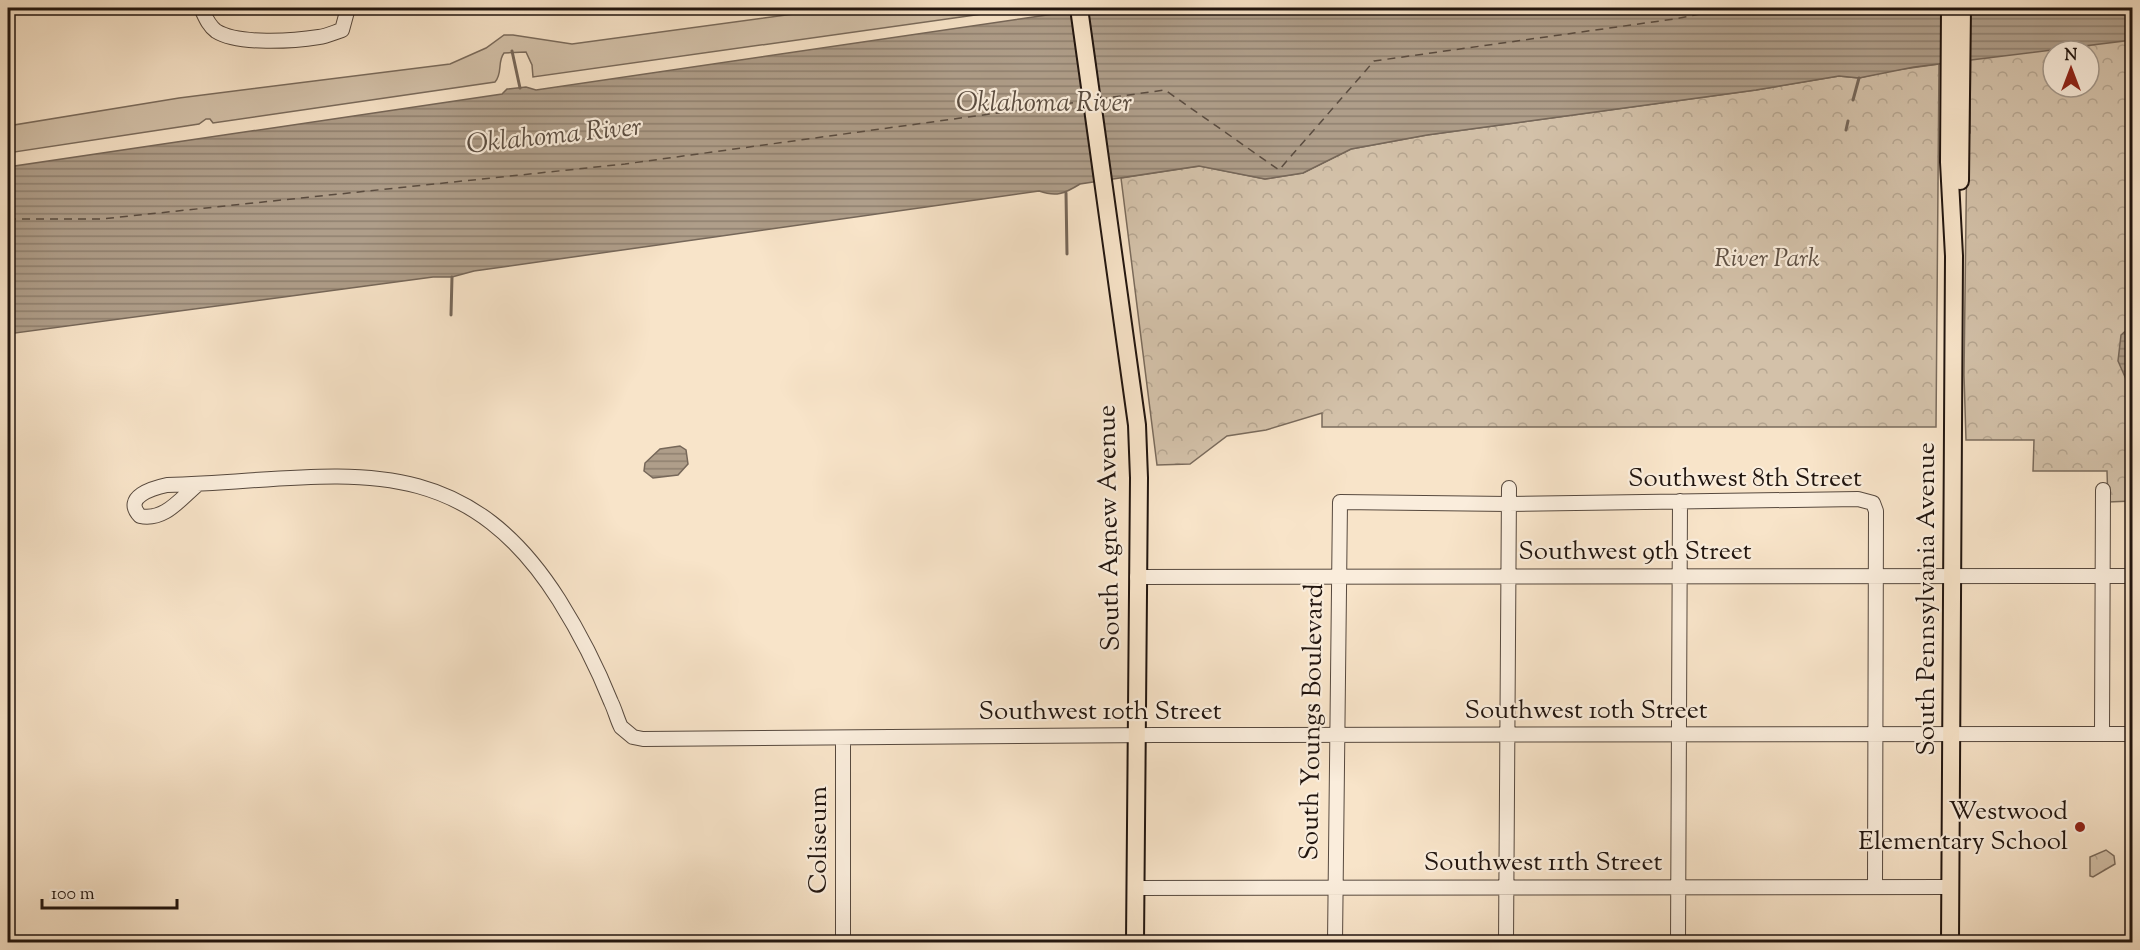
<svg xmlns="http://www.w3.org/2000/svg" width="2140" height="950" font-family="'Sorts Mill Goudy',serif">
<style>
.grass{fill:#d3c1a9;stroke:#7a6b5c;stroke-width:1.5}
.park{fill:url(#park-crowns);stroke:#7a6b5c;stroke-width:1.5;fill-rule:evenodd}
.water{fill:url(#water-rules);stroke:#766759;stroke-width:1.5}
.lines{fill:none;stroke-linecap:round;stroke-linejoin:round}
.stream{stroke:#766759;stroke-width:3}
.ferry{stroke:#5a4c40;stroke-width:1.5;stroke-dasharray:8 6;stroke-linecap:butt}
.minor-casing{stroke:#57493e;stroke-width:16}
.major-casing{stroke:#21150f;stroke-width:20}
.minor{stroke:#faeddc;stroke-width:14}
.major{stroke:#f8e4c9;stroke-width:16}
.poi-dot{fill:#8f2418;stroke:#faeddc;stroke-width:2}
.labels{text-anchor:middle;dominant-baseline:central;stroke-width:4.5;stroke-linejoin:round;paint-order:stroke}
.park-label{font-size:26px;font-style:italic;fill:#5f5145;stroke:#faeddc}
.street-label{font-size:26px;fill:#21150f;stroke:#faeddc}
.poi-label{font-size:26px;fill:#21150f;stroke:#faeddc;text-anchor:end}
.water-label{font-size:27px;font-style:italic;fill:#5a4c40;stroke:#faeddc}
</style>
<defs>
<pattern id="park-crowns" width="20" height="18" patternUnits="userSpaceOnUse" patternTransform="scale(1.5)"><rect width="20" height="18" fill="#d3c1a9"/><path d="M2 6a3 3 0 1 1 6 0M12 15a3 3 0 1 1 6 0" fill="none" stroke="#b5a590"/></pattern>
<pattern id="water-rules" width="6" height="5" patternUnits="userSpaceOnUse" patternTransform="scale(1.5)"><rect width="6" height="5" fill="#af9e8a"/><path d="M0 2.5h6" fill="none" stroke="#8e806f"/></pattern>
</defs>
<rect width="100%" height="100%" fill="#f8e4c9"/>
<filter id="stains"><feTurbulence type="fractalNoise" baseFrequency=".00333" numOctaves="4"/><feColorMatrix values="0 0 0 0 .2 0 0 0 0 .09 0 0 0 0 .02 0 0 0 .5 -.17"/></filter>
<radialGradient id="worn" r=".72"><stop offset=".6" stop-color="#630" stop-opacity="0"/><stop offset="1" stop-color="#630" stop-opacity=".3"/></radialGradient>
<path class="grass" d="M838,8H1025L533,77L532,65L526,52L504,53C497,62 503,73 495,82L213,123L210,119H206L199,124L8,153V126L179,98L450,64L486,48L504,35H513L572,44Z"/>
<path class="park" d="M1971,8H2132V501L2108,502L2107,471H2033L2034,440H1966L1964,375L1967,137L1970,133ZM2053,51H2089V87H2053Z
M1939,64L1936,427H1322V413L1266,430L1227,436L1190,464L1157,465L1121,178L1200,166L1265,179L1303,173L1351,149L1427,135L1756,90L1839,76L1859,78L1889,71Z
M2106,850L2114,856L2115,864L2093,877L2090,876V857Z"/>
<path class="water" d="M1095,8H2132V40L1914,67L1859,78L1839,76L1756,90L1427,135L1351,149L1303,173L1265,179L1199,166L1080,184C1064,194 1056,197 1039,191L474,271L452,277H433L8,334V167L502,94L507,89L526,87L536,90Z
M2132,325V387L2129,386L2118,361L2121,335Z
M680,446L686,450L688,464L678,475L653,478L644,471L645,463L660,449Z"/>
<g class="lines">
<path class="stream" d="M512,51L520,88
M1853,100L1859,78
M1846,130L1848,121
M1066,193L1067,254
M451,315L452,277"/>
<path class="ferry" d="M1099,99L1165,90L1279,170L1374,61L1674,19L1733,8
M8,219H101L625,164L1085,101"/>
<defs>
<path id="minor" d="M201,8C205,16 208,25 216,31C238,45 294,41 319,37C327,36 335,32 342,30L348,8
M198,484C180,499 165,521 140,516C122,497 153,488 167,485C330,481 455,436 559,600C579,632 597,667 611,702C615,710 617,719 621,727L633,737L643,739L1156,735L2132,734
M1137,577L2132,576
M2102,734L2103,490
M843,738V942
M1135,888L1951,887
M1335,942L1340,502L1508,504L1858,499L1873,503L1876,511L1875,887
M1506,942L1509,488
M1678,942L1680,501"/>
<path id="major" d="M1079,8L1137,425L1139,478L1135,942
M1960,181L1962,8
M1950,942L1954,256L1949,162L1950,8
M2131,942H2132"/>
</defs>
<use href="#minor" class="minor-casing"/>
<use href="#major" class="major-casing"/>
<use href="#minor" class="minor"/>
<use href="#major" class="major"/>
</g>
<circle class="poi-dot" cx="2080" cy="827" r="6"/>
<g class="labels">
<g class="park-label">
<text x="1767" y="259">River Park</text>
</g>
<g class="street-label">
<text x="1745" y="479">Southwest 8th Street</text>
<text transform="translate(1110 528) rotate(-91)">South Agnew Avenue</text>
<text x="1635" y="552">Southwest 9th Street</text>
<text transform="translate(1927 599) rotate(-90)">South Pennsylvania Avenue</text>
<text x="1586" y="711">Southwest 10th Street</text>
<text x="1100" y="712">Southwest 10th Street</text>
<text transform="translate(1313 722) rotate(-89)">South Youngs Boulevard</text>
<text transform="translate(819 840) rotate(-90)">Coliseum</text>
<text x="1543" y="863">Southwest 11th Street</text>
</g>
<g class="poi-label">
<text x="2068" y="812">Westwood<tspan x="2068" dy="30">Elementary School</tspan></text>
</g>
<g class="water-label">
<text x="1044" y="104">Oklahoma River</text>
<text transform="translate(554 137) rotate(-6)">Oklahoma River</text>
</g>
</g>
<rect width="2140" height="950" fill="none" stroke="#f8e4c9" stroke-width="30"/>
<rect x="9" y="9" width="2122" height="932" fill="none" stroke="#21150f" stroke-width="3"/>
<rect x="15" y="15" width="2110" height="920" fill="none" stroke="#21150f" stroke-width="1.5"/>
<g transform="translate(2071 69)"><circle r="28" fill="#faeddc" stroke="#a3978a" stroke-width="1.5"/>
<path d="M0-4.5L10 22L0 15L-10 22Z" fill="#8f2418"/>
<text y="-9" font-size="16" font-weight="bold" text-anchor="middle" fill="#21150f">N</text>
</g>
<path d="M42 899v9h135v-9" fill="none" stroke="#21150f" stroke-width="3"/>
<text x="51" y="899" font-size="18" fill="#21150f" stroke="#faeddc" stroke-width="4.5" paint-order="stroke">100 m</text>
<rect width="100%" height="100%" filter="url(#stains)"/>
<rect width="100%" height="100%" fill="url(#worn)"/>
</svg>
